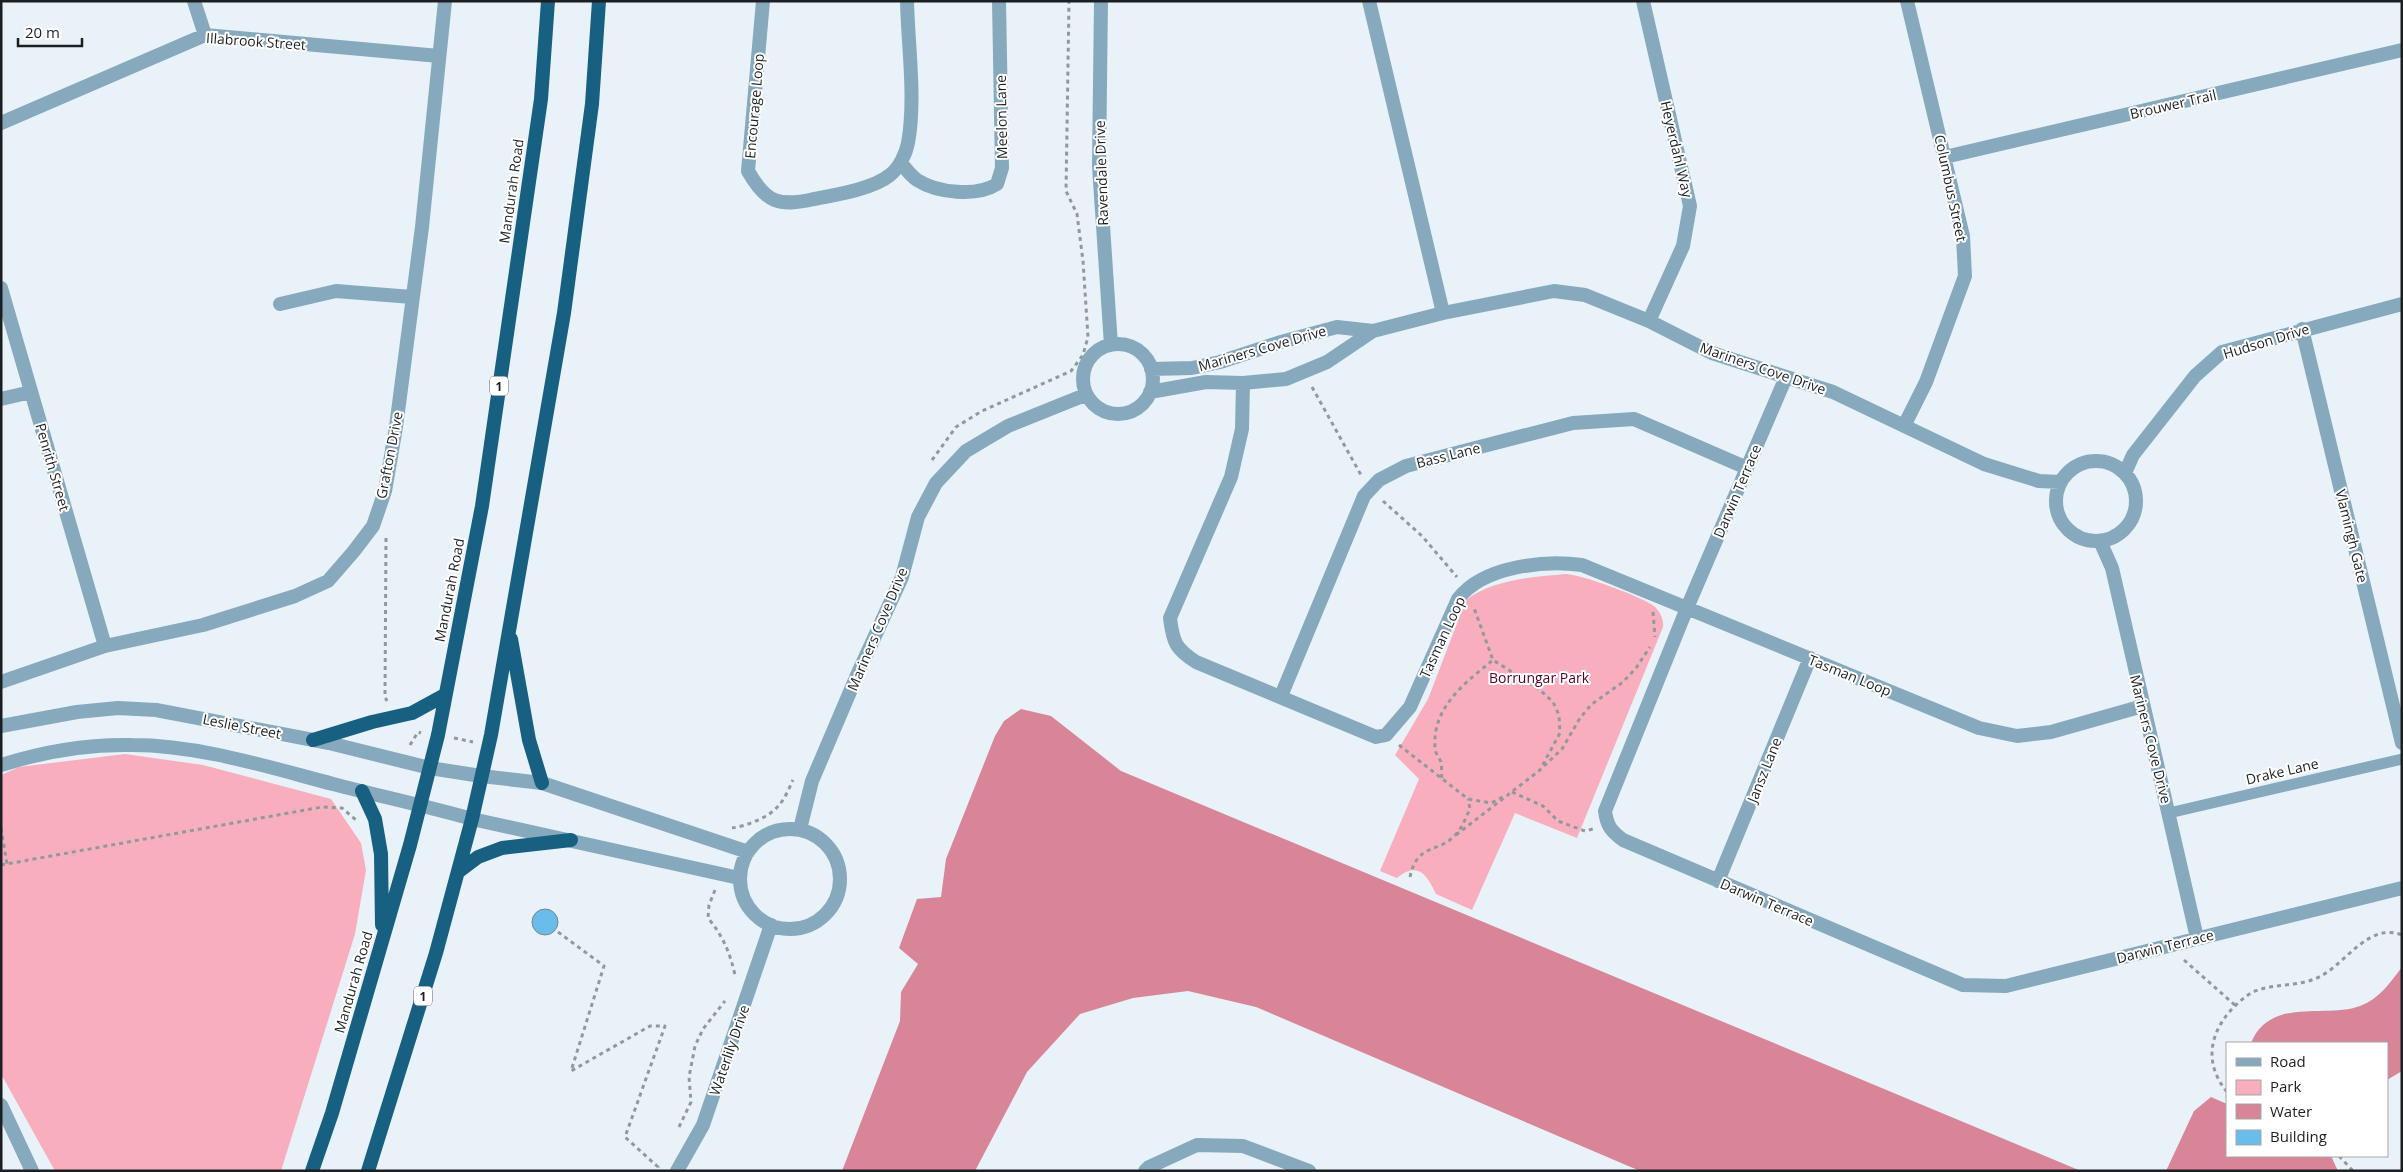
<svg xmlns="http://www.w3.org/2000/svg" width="2403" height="1172" font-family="'Open Sans',sans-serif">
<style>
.green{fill:#f9aebe}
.water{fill:#d88598}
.building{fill:#68bdea;stroke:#7d858b}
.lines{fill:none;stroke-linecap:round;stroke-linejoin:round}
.path{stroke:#92999d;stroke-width:3;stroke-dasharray:4 4;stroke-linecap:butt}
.service{stroke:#87a9bd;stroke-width:11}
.minor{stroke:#87a9bd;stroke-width:14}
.tertiary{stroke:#87a9bd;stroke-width:14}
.trunk{stroke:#186082;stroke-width:14}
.labels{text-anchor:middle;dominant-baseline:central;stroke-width:4;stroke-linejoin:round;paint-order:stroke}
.shield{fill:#fff;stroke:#606264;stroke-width:1}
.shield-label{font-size:12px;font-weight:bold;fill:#1c1f21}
.street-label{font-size:14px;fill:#1c1f21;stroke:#fff}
.park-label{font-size:14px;fill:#500422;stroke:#fff}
</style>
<rect width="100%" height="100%" fill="#e8f2f8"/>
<path class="green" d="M1566,574C1583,575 1640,596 1654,606C1660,611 1664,620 1663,627L1577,838L1515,813L1472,910L1436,894C1427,875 1418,861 1397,878L1380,871L1419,779L1395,755L1428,699L1466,600C1493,579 1533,577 1566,574Z
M125,754L203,765L331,799L361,843L366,870L355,934L281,1171H55L1,1074V775L19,767Z"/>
<path class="water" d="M1021,709L1051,716L1121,771L2081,1171H1640L1256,1007L1188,991L1133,998L1080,1014L1027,1072L975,1171H842L900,1021L901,992L918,964L899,948L917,899L941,897L946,859L995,736L1004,721Z
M2402,967V1071L2387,1080V1043H2251C2270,996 2326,1019 2360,1006C2379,999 2390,983 2402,967Z
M2211,1097L2227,1104V1156H2331L2338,1171H2166L2194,1111Z"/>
<path class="building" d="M532 922a13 13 0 1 1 26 0a13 13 0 1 1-26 0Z"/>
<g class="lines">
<path class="path" d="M1312,387L1361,475
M932,460L956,427L982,411L1071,371L1083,355L1088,337L1083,261L1077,214L1066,191L1069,1
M1383,501L1422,536L1457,577
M386,538L385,697L387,701
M1653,612L1655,637
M454,738L473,742
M410,745L418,732L421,733
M1399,745L1468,799L1491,803L1505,796
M1544,766L1562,749L1580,718L1592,704L1623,682L1636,668L1650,647
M1442,778C1441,773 1442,767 1441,762C1439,757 1435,753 1435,748C1432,707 1465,683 1493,660
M1512,792L1543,806L1558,821L1585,831L1593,829
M1,828L7,864
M732,828C747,826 770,817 779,805C785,799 789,788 793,780
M1456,835L1540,770L1560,733L1559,715L1553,702L1539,689L1493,660L1474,608
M1,865L322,807L342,808L356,820
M1410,877C1417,842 1440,854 1457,833C1463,826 1466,817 1470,809L1468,799
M715,890L709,905L708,918C723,936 730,953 735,975
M558,932L604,966L571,1071L650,1026H665L625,1137L658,1167L655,1171
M2184,960L2236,1006
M2227,1092C2205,1065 2208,1036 2231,1010C2238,1003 2246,995 2255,991C2276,983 2301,987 2321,976C2347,962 2369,922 2402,935
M679,1127L691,1102L689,1077L695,1046L703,1029L725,1001
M2339,1156L2353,1171"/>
<path class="service" d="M2169,813L2402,759"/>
<path class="minor" d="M194,1L205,35
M763,1L748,171C766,203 779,207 814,199C835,195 873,189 890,175C899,168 906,154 908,143C916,99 908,46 907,1
M1101,1L1099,166L1111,345
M1369,1L1443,313
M1643,1L1690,206L1683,246L1649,321
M1,123L205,35L439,56
M1945,157L2402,50
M901,163C905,168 911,176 917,180C937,193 977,197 997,184L1002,168L999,1
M1,288L105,646
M280,304L336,291L412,297
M2302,329L2402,743
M1083 379a35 35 0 1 1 70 0a35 35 0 1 1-70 0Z
M1151,369L1192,368L1220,362L1281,342L1337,327L1373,331L1443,313L1554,291L1585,295L1649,321L1712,353L1833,392L1984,464L2039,481L2060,482
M1786,377L1687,608L1605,811C1607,826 1611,831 1623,840L1963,985L2006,986L2402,888
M1243,383L1242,429L1231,477L1170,618C1173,643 1176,649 1196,662L1376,737L1386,735L1410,707L1458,599C1483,566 1544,560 1582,565L1979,728L2017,736L2051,732L2143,706
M1150,392L1206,382L1243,383L1286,379L1327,362L1373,331
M1,399L31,392
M1904,426L1926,382L1965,276L1963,236L1907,1
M2056 501a40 40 0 1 1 80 0a40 40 0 1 1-80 0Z
M2125,473L2133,455L2195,376L2222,352L2402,304
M2100,541L2112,568L2197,938
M1,682L105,646L203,625L295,596L328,581L354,551L373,526L385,491L396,427L422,227L445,1
M1281,696L1364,496L1379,480L1406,466L1573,423L1634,419L1747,468
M481,776L542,783L748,852
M472,819L739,878
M800,829L812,781L858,673L902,577L918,517L936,483L966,451L1008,426L1085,395
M740 879a50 50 0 1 1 100 0a50 50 0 1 1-100 0Z
M1718,881L1810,658
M1,1105L32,1171
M677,1171L703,1125L771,925
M1145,1171L1149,1167L1197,1145L1243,1146L1309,1171"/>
<path class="tertiary" d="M1,726L77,712L118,708L156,710L329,743L430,768L481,776
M1,765C42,752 89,744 132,745C199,745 268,767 333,784C379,796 426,806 472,819"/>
<path class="trunk" d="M511,639L529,740L542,783
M313,740L372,722L412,713L445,695
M362,791L375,819L381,854L382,925
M458,872L478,857L502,848L571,840
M312,1171L332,1113L410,845L438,735L482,506L541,99L548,1
M368,1171L436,953L472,819L491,735L564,313L592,104L599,1"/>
</g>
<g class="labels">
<g class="shield">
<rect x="490" y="376.5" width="18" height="19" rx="4"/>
<rect x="414" y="986.5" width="18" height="19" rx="4"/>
</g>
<g class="shield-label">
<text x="499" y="386">1</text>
<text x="423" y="996">1</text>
</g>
<g class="street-label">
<text transform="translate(256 41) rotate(4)">Illabrook Street</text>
<text transform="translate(2173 104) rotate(-13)">Brouwer Trail</text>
<text transform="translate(754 106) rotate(-85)">Encourage Loop</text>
<text transform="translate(1001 117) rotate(-91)">Meelon Lane</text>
<text transform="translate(1677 149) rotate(77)">Heyerdahl Way</text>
<text transform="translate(1101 173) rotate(-92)">Ravendale Drive</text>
<text transform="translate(1951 188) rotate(78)">Columbus Street</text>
<text transform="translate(511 191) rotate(-82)">Mandurah Road</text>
<text transform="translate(2266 341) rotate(-17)">Hudson Drive</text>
<text transform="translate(1262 348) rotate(-16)">Mariners Cove Drive</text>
<text transform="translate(1763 368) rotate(19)">Mariners Cove Drive</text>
<text transform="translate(389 455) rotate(-79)">Grafton Drive</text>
<text transform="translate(1448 455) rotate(-14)">Bass Lane</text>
<text transform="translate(53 467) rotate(74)">Penrith Street</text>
<text transform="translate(1737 491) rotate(-67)">Darwin Terrace</text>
<text transform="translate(2352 536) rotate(76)">Vlamingh Gate</text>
<text transform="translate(449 590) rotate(-79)">Mandurah Road</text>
<text transform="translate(877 629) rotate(-67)">Mariners Cove Drive</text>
<text transform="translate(1442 637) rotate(-65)">Tasman Loop</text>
<text transform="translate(1850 675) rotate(22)">Tasman Loop</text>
<text transform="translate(242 726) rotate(11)">Leslie Street</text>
<text transform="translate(2151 739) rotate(76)">Mariners Cove Drive</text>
<text transform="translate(1764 770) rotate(-68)">Jansz Lane</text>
<text transform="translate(2282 771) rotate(-13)">Drake Lane</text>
<text transform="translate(1767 902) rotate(23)">Darwin Terrace</text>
<text transform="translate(2165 946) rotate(-14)">Darwin Terrace</text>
<text transform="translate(353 982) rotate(-74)">Mandurah Road</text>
<text transform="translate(729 1050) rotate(-71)">Waterlily Drive</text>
</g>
<g class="park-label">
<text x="1539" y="677">Borrungar Park</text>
</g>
</g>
<rect width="2403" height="1172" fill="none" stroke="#1c1f21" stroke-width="5"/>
<rect x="2226" y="1042" width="162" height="115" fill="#ffffff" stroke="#a4a5a6"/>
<rect x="2236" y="1058" width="25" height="8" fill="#87a9bd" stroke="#a4a5a6"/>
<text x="2270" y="1067" font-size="15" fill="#1c1f21">Road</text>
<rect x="2236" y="1080" width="25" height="15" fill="#f9aebe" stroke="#a4a5a6"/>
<text x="2270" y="1092" font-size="15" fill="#1c1f21">Park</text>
<rect x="2236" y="1104" width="25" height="15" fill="#d88598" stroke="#a4a5a6"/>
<text x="2270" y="1117" font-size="15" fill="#1c1f21">Water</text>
<rect x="2236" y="1130" width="25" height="15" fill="#68bdea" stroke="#a4a5a6"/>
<text x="2270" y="1142" font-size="15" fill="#1c1f21">Building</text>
<path d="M18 38v8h64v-8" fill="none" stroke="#1c1f21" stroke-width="2.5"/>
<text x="25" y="38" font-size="15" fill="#1c1f21" stroke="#ffffff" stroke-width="4" paint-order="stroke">20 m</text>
</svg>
